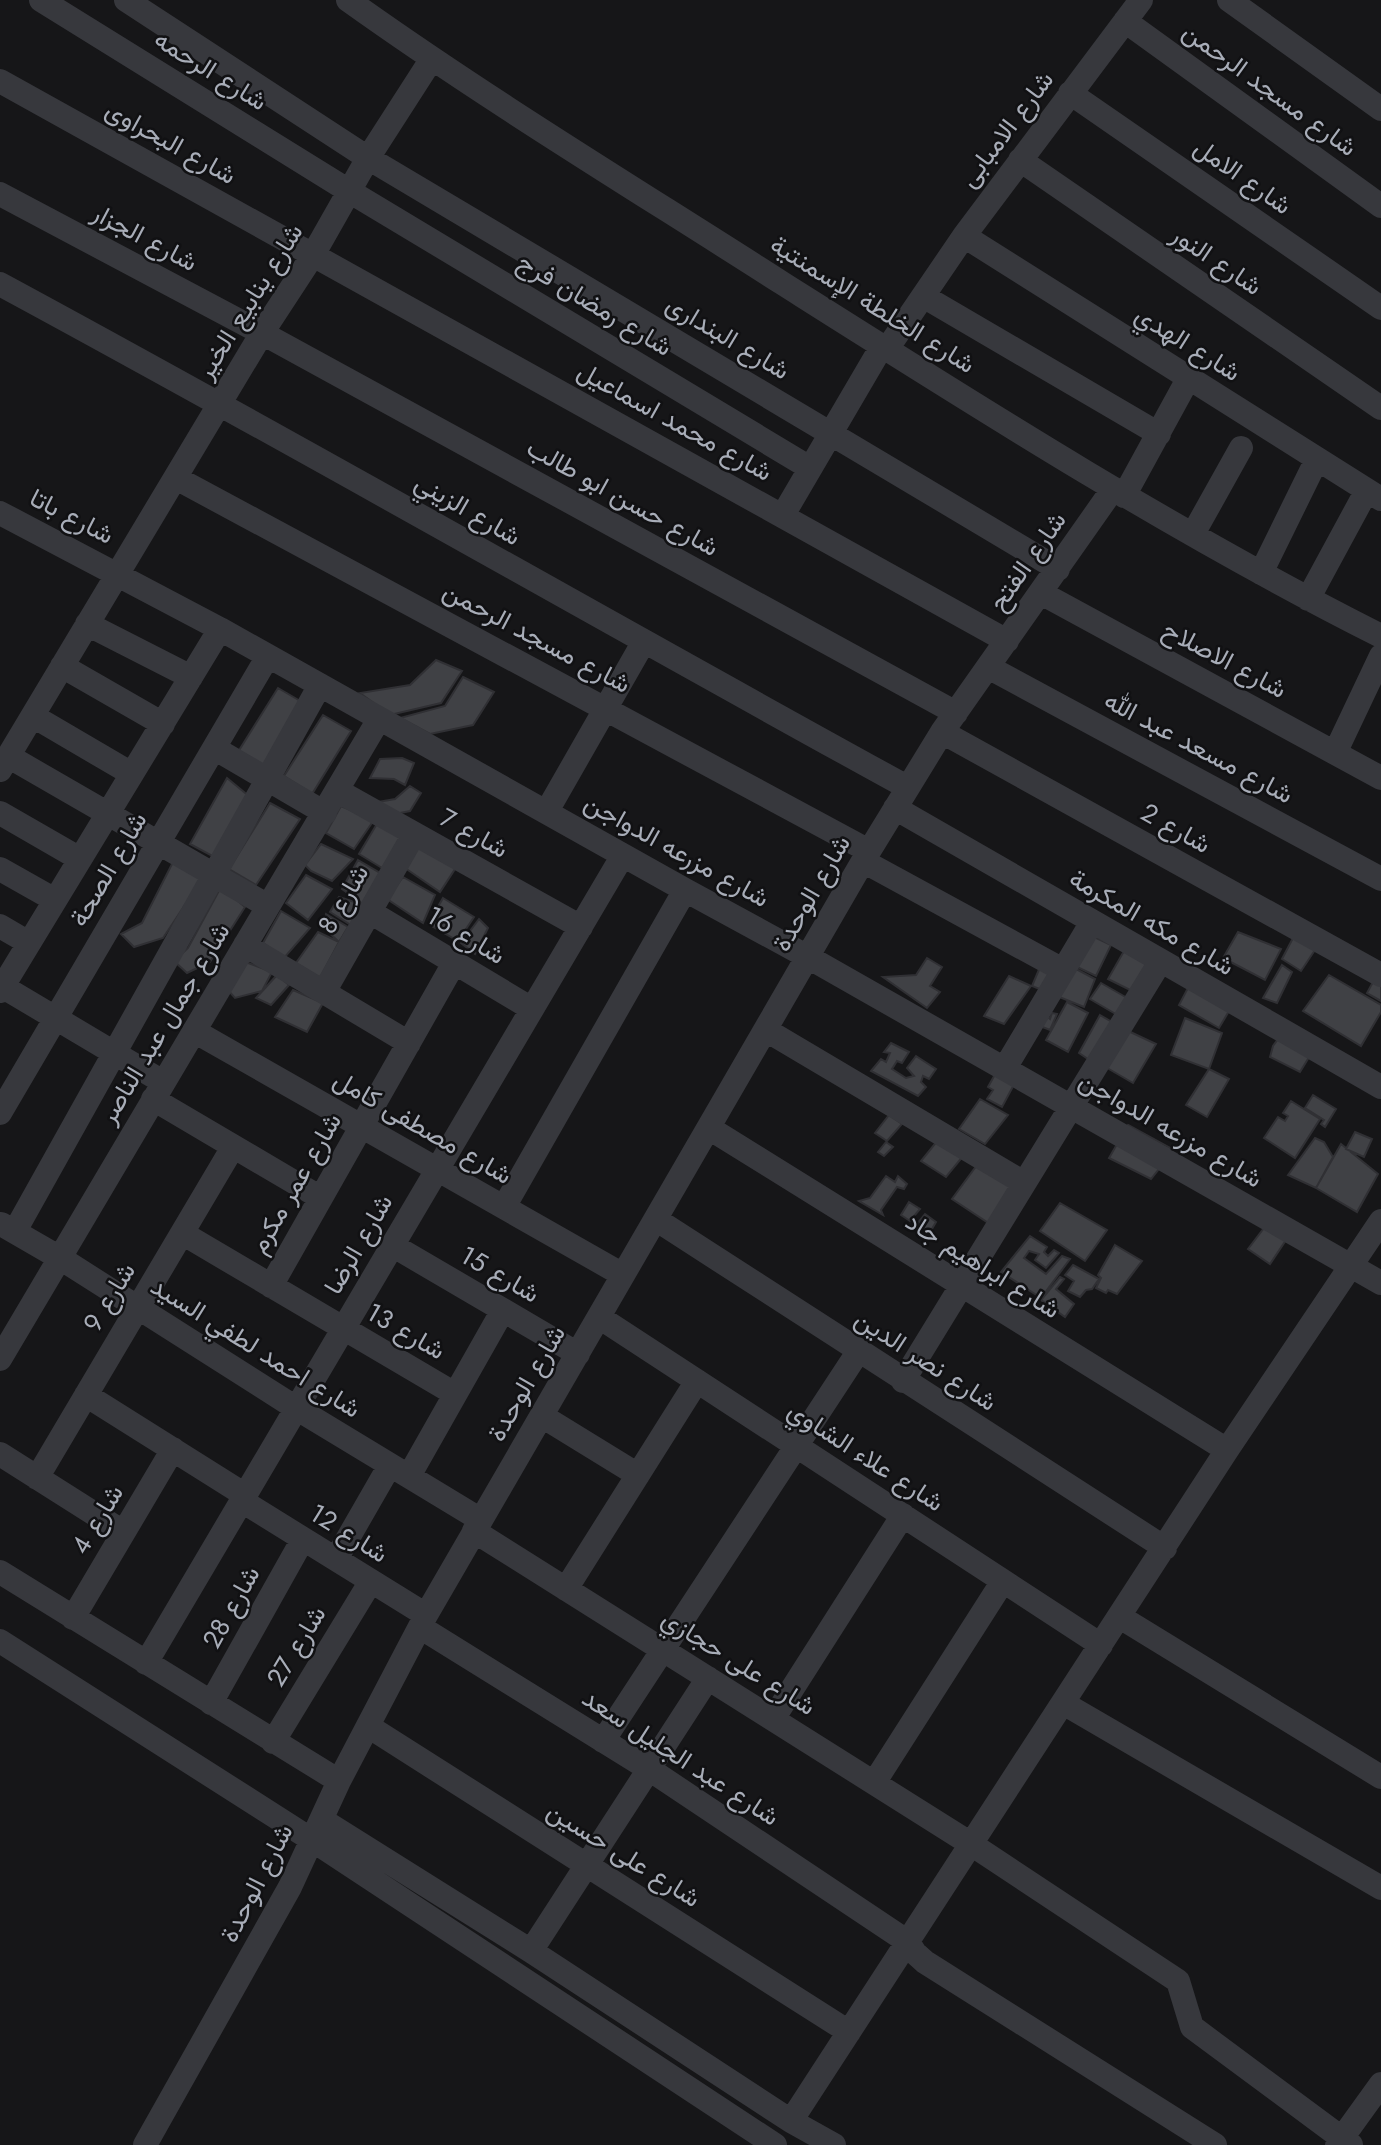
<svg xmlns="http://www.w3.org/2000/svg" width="1381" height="2145" font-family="Jost,Vazirmatn,sans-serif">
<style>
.building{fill:#404145;stroke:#303034;stroke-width:2}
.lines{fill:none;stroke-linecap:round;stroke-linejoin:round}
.minor{stroke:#37383d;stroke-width:24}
.labels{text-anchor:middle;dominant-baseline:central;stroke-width:5;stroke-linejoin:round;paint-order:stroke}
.street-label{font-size:26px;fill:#a8adb8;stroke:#111113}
</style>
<rect width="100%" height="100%" fill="#161618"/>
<path class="building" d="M436,660L462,671L441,703L390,715L360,693L410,685Z
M463,677L494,692L473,725L430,734L400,718L445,706Z
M278,688L302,702L265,770L238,752Z
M323,715L351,731L312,794L284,776Z
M402,758L414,763L405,785L394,779L370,778L380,759Z
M227,778L250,797L216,858L190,844Z
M410,786L421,793L410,811L390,815L372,803L395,799Z
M270,803L300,819L256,885L229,869Z
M341,806L374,820L354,849L326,833Z
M378,822L404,837L382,868L359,854Z
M418,843L457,866L440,892L405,868Z
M321,844L353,859L332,881L311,871L305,865Z
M358,860L380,873L364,905L342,889Z
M173,862L203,878L163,938L134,947L121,934L142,923Z
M306,875L332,889L308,920L286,903Z
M403,877L435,895L423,923L387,899Z
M221,887L245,907L210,962L187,973L174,961L188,948Z
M339,897L364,905L354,927L330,912Z
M443,898L474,917L458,941L428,924Z
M281,911L310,928L284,958L263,943Z
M326,914L348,927L339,942L324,928Z
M479,919L488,928L475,954L461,943Z
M318,932L339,942L320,978L296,963Z
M1238,932L1281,949L1265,980L1223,958Z
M1090,935L1111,945L1096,976L1075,966Z
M1294,936L1317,947L1301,971L1282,959Z
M1124,951L1151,965L1136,993L1108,979Z
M1046,953L1095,979L1084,1007L1032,986Z
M927,958L942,967L930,986L940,992L927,1008L883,977L916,975Z
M243,961L272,972L262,991L235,998L226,988Z
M1282,965L1292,972L1277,1003L1263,998Z
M277,975L289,985L271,1005L256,998Z
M1329,975L1381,1005V1012L1361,1046L1303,1011Z
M1009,976L1031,986L1004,1024L984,1016Z
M1374,980L1381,983V1001L1367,993Z
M1101,983L1129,999L1119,1016L1090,999Z
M1190,984L1232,1006L1219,1028L1179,1005Z
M293,990L323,1003L307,1032L275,1017Z
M1067,1002L1088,1013L1068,1052L1046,1040Z
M1052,1013L1057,1014L1050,1030L1040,1026L1048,1017L1050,1019Z
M1100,1015L1117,1025L1094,1063L1079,1053Z
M1185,1018L1222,1033L1209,1069L1171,1055Z
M1124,1029L1156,1044L1133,1083L1102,1065Z
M1278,1039L1311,1054L1300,1072L1270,1057L1273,1046Z
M891,1043L909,1052L902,1063L897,1061L892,1069L906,1078L914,1076L907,1068L916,1056L936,1069L929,1079L923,1076L921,1082L926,1087L918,1096L871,1071L881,1059L886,1062L890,1053L884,1052Z
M998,1069L1017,1079L1002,1107L987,1099L993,1090L988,1087Z
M1209,1069L1229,1079L1207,1117L1186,1105Z
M1313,1095L1336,1109L1325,1127L1321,1124L1324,1120L1305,1108Z
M980,1099L1008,1115L985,1144L959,1129Z
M1291,1101L1320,1119L1295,1158L1264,1138L1278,1117L1285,1121L1288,1116L1283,1113Z
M889,1115L902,1124L887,1141L875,1133Z
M1128,1125L1174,1150L1151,1179L1109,1158Z
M1355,1132L1372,1139L1364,1157L1346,1149Z
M1315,1138L1324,1142L1333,1157L1316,1188L1288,1175Z
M938,1140L964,1155L946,1177L921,1161Z
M886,1142L893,1147L884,1156L878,1152Z
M1341,1144L1378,1174L1357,1212L1316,1188Z
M977,1165L1018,1187L993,1226L952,1199Z
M886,1176L895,1182L898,1176L907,1184L904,1189L897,1187L881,1210L883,1215L859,1201L870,1198Z
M909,1202L920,1209L910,1221L901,1215Z
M1060,1203L1107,1230L1085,1261L1040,1231Z
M925,1214L936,1222L929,1234L916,1225Z
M1264,1228L1286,1240L1270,1264L1248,1249Z
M1030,1236L1047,1247L1044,1252L1048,1256L1054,1250L1059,1253L1046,1268L1035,1260L1039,1254L1029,1251L1024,1258L1046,1274L1062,1256L1070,1259L1041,1298L1001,1272Z
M1115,1245L1142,1261L1117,1294L1108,1290L1106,1293L1096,1288L1101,1278L1098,1275Z
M1073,1265L1099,1279L1092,1289L1086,1290L1080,1297L1068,1291L1074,1281L1065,1275Z
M1060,1277L1064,1279L1056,1289L1074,1304L1065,1317L1041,1300Z"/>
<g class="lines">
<path class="minor" d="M41,0L349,191L810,468
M126,0L368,158L1058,569
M348,0C488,100 637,190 782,283C978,407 1174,532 1381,636
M1229,0L1381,109
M1125,21L1381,206
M0,81L1007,641
M1070,93L1381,308
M1020,160L1381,408
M0,194L262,333L956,713
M964,236L1381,499
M0,284C304,448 604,621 907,787
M923,296L1159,434
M887,349L964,236L1141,0
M176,478L869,851
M1124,496L1188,379
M0,513L220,629L685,890L808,957L1381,1283
M783,515L882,346
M1193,534L1241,448
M1261,573L1317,459
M1041,593L1381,778
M1308,599L1367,490
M87,624L191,677
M62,666L163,724
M988,667L1381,879
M33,716L132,774
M942,732L1381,975
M214,748L325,813
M1335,753L1381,656
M8,756L268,906
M0,770L262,333L313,255L368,158L431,60
M338,791L581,927
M895,808L1381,1087
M547,811L643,643
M0,813L80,859
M863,861L1063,970
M0,869L55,900
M370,912L532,1009
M0,926L29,943
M245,945L409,1043
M0,985L163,1082
M0,991L220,629
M324,992L414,834
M766,1030L1024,1183
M194,1031L623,1275
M1005,1068L1092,922
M153,1099L321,1198
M0,1113L268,656
M709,1128L1227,1450
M504,1207L685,890
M657,1220L1165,1548
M1,1224L60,1258L296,1408L481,1520
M15,1231L320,685
M182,1233L455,1394
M392,1245L578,1354
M271,1286L454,963
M599,1317L1101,1645
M0,1359L379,719
M903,1381L1160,962
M86,1395L245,1495
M542,1416L638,1475
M0,1454L123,1532
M409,1476L503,1310
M37,1478L233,1147
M242,1501L426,1615
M474,1531L971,1844L1178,1981L1192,2027L1351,2145
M336,1559L390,1465
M0,1572L339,1781
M566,1589L697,1381
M1120,1617L1381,1777
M73,1618L173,1449
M420,1627L649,1769L908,1942L915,1953L925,1962L1215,2145
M0,1641L312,1840L775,2145
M146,1663L623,855
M211,1703L303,1539
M1063,1703L1381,1888
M773,1719L903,1515
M368,1726L849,2032
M603,1741L858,1352
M273,1742L371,1581
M874,1783L1003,1581
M322,1820L531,1951L791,2121L834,2145
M531,1951L708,1678
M791,2121L1227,1450L1381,1221
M145,2145L290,1887L339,1781L426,1615L863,861L942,732L1113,489
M1337,2145L1381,2084"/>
</g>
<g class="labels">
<g class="street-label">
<text transform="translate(211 70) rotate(32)">شارع الرحمه</text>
<text transform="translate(1270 89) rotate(36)">شارع مسجد الرحمن</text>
<text transform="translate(1006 129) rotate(-53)">شارع الامبابى</text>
<text transform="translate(171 142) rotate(29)">شارع البحراوى</text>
<text transform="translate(1243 176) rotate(35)">شارع الامل</text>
<text transform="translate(145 237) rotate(28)">شارع الجزار</text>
<text transform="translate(1217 260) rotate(34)">شارع النور</text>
<text transform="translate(249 301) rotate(-58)">شارع ينابيع الخير</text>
<text transform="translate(595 304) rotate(31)">شارع رمضان فرج</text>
<text transform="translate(873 304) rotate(32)">شارع الخلطة الإسمنتية</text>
<text transform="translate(728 337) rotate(31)">شارع البندارى</text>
<text transform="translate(1188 343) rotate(32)">شارع الهدي</text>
<text transform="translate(675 421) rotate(29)">شارع محمد اسماعيل</text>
<text transform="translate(623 497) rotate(29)">شارع حسن ابو طالب</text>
<text transform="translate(468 509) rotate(30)">شارع الزيني</text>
<text transform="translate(72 516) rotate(27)">شارع باتا</text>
<text transform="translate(1027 561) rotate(-55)">شارع الفتح</text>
<text transform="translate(537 637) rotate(28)">شارع مسجد الرحمن</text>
<text transform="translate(1225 659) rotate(28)">شارع الاصلاح</text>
<text transform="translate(1199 747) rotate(28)">شارع مسعد عبد الله</text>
<text transform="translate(1176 828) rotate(29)">شارع 2</text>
<text transform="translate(474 833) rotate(29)">شارع 7</text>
<text transform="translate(677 850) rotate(29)">شارع مزرعه الدواجن</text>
<text transform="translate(108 869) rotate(-60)">شارع الصحة</text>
<text transform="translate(811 893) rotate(-60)">شارع الوحدة</text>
<text transform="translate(343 899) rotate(-60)">شارع 8</text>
<text transform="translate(1152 922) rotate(30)">شارع مكه المكرمة</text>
<text transform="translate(466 935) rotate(31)">شارع 16</text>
<text transform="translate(164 1023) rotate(-59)">شارع جمال عبد الناصر</text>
<text transform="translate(423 1127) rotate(30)">شارع مصطفى كامل</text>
<text transform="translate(1171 1129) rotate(30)">شارع مزرعه الدواجن</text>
<text transform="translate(295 1183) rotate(-60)">شارع عمر مكرم</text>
<text transform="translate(358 1244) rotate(-60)">شارع الرضا</text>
<text transform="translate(983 1265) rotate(32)">شارع ابراهيم جاد</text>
<text transform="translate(500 1274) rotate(30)">شارع 15</text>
<text transform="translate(109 1297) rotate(-59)">شارع 9</text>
<text transform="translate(406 1331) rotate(30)">شارع 13</text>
<text transform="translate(256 1347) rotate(32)">شارع احمد لطفي السيد</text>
<text transform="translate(926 1360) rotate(33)">شارع نصر الدين</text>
<text transform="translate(526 1383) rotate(-60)">شارع الوحدة</text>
<text transform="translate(866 1456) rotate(33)">شارع علاء الشاوي</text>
<text transform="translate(97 1519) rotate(-59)">شارع 4</text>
<text transform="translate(349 1533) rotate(32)">شارع 12</text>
<text transform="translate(231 1607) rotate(-61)">شارع 28</text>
<text transform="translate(296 1646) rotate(-59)">شارع 27</text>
<text transform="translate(739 1662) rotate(32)">شارع على حجازي</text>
<text transform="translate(681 1757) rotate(33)">شارع عبد الجليل سعد</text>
<text transform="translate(624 1854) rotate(32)">شارع على حسين</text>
<text transform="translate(256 1883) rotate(-63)">شارع الوحدة</text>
</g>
</g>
</svg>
